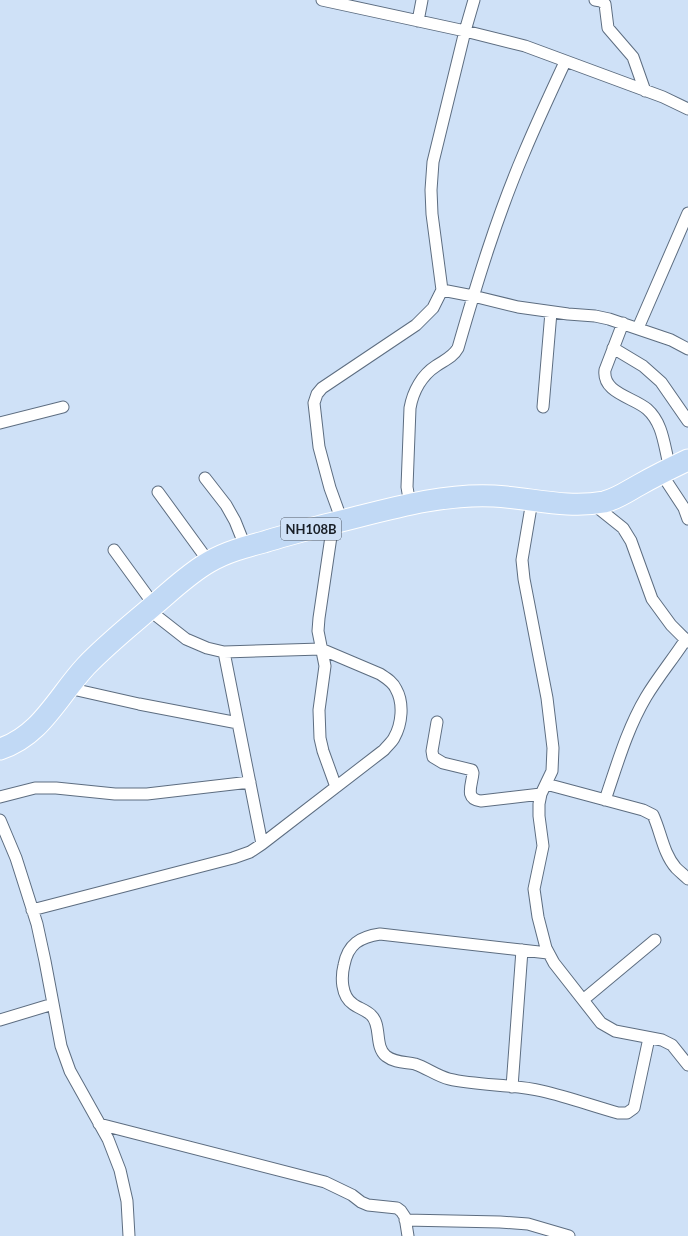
<svg xmlns="http://www.w3.org/2000/svg" width="688" height="1236" font-family="Lato,sans-serif">
<style>
.lines{fill:none;stroke-linecap:round;stroke-linejoin:round}
.street-casing{stroke:#5d6d80;stroke-width:13}
.highway-casing{stroke:#fff;stroke-width:23}
.street{stroke:#fff;stroke-width:11}
.highway{stroke:#c1d9f5;stroke-width:21}
.labels{text-anchor:middle;dominant-baseline:central;stroke-width:3;stroke-linejoin:round;paint-order:stroke}
.shield{fill:#cfe1f7;stroke:#505965;stroke-width:1}
.shield-label{font-size:13px;font-weight:bold;fill:#191f27}
</style>
<rect width="100%" height="100%" fill="#cfe1f7"/>
<g class="lines">
<defs>
<path id="street" d="M322,0L465,31L525,46L663,97L688,109
M595,0L601,1L605,4L608,28L633,57L645,91
M418,21L422,0
M442,290L473,296L518,307L568,314L595,316L609,319L671,340L688,349
M623,323L605,370C602,393 633,397 647,409C664,424 664,448 670,468
M638,328L688,213
M613,348L643,366L661,382L688,421
M543,407L551,312
M0,423L63,407
M661,473L684,508L688,519
M205,478L226,505L235,521L245,546
M158,492L209,562
M532,501L522,560L524,579L547,698L553,748L552,771L541,794L539,804V816L543,846L534,889L538,917L546,948L554,963L601,1023L615,1031L662,1040L672,1045L688,1065
M593,504L623,528L631,541L652,599L671,625L688,642
M412,505L408,493L407,487L410,408C413,391 422,375 436,366C445,360 453,357 458,348C477,282 497,216 524,153C537,122 551,92 565,62
M342,521L330,488L319,447L314,403L317,394L322,388L416,325L433,308L442,290L432,214L431,190L433,162L465,31L474,0
M333,523L319,618L318,631L325,666L319,710L320,738L323,751L336,787
M114,550L154,605
M224,652L262,844
M68,688L139,704L238,723
M437,722L432,751L433,757L443,763L472,770L473,773C472,785 464,799 481,801L541,794
M546,784L643,810L653,815C661,832 663,853 676,868C680,872 684,875 688,879
M0,797L35,788H56L115,794H147L250,782
M605,800C617,765 627,729 646,697C658,677 673,659 686,639
M0,820L16,858L37,924L45,961L61,1046L70,1071L108,1139L120,1170L127,1201L129,1236
M32,910L233,858L250,852L262,844L384,750C387,746 392,742 394,738C402,724 404,703 396,689C393,682 386,678 380,674L321,649L224,652L207,648L186,639L149,610
M548,953L380,934C360,937 348,944 344,965C341,977 341,996 353,1004C358,1008 366,1010 371,1015C382,1025 374,1046 386,1056C395,1063 406,1062 415,1064C427,1068 437,1076 449,1079C479,1086 512,1084 542,1091C568,1097 593,1106 618,1113H627L634,1108L649,1038
M583,1000L655,940
M0,1020L53,1004
M512,1087L522,950
M99,1124L325,1182L352,1195L361,1202L368,1205L397,1208L401,1211L405,1217L408,1236
M405,1220L500,1222L528,1224L569,1236"/>
<path id="highway" d="M0,749C41,736 58,696 86,666C107,644 131,625 153,606C171,591 188,574 209,562C226,552 245,547 264,542C283,536 302,531 321,526C377,513 436,493 494,496C531,498 567,509 604,502C617,499 628,491 639,485C655,476 671,468 688,460"/>
</defs>
<use href="#street" class="street-casing"/>
<use href="#highway" class="highway-casing"/>
<use href="#street" class="street"/>
<use href="#highway" class="highway"/>
</g>
<g class="labels">
<rect class="shield" x="281" y="518" width="60" height="22" rx="3"/>
<g class="shield-label">
<text x="311" y="529">NH108B</text>
</g>
</g>
</svg>
